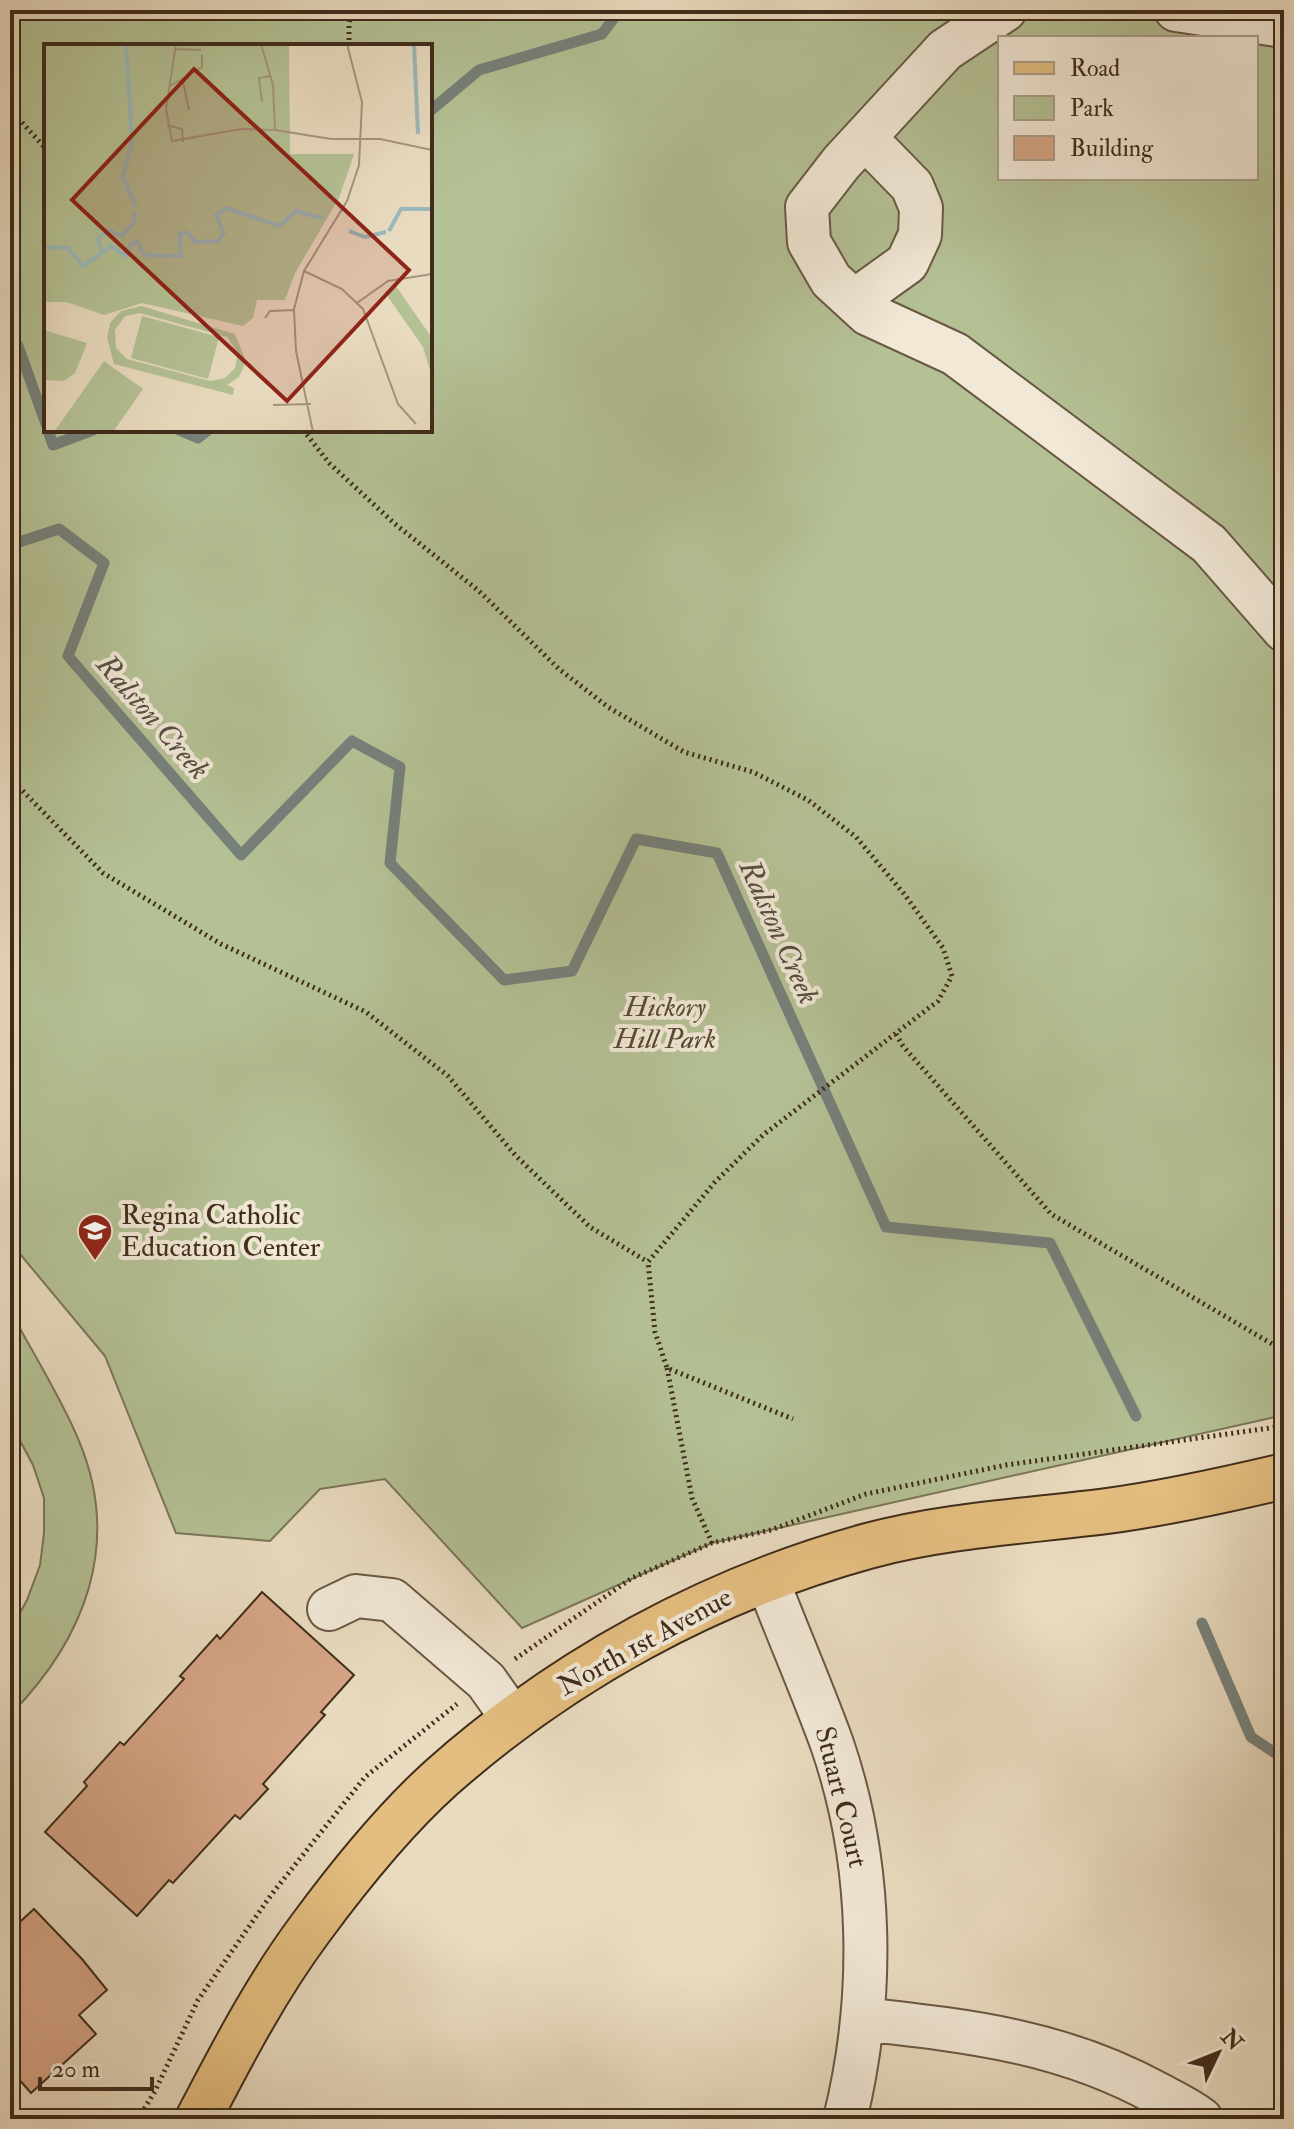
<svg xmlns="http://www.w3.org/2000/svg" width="1294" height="2129" font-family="'IM FELL Double Pica',serif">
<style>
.green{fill:#b4c195;stroke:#7a7658;stroke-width:2;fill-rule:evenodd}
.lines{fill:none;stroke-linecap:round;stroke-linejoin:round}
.stream{stroke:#76817b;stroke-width:11}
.building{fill:#d6a586;stroke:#3f2c1b;stroke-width:2}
.minor-casing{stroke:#6a5844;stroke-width:46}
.major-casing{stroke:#3f2c1b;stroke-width:48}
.path{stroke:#3f2c1b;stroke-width:5;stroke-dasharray:2 4;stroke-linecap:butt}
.minor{stroke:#f1e8d6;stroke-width:42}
.major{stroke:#e4be80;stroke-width:44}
.labels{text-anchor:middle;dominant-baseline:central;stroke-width:8;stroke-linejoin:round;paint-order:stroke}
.park-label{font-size:28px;font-style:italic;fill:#564a33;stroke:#f1e8d6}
.poi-label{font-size:28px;fill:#3f2c1b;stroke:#f1e8d6;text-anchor:start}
.street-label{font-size:28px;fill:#3f2c1b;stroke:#f1e8d6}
.water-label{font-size:30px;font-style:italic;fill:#564f43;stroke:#f1e8d6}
.inset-river{fill:none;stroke:#9ab9bb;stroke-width:4}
.inset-road{fill:none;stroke:#a5957e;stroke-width:2}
.view{fill:#8f2418;fill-opacity:0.15;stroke:#8f2418;stroke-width:4}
.inset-edge{fill:none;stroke:#3f2c1b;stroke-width:4}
</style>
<rect width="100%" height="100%" fill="#e9dbc0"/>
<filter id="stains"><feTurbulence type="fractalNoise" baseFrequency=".0025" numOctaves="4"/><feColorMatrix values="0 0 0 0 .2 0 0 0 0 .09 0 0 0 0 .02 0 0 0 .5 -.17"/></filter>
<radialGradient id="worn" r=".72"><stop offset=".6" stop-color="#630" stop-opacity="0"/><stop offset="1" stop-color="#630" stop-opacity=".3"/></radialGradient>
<path class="green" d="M10,10H1284V1415L712,1543L522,1628L385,1479L320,1489L270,1541L176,1533L105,1356L10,1242ZM1000,38H1256V178H1000ZM46,46H430V430H46Z
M10,1310C32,1352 62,1399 79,1441C122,1544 85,1639 10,1715V1631L27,1600L40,1565L44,1533V1498L33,1465L10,1422Z"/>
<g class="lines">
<path class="stream" d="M430,111L479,70L602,34L620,10
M10,345L18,346L46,424
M48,430L53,445L93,430
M179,430L198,438L208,430
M10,545L59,529L104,563L68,656L241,855L352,741L400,767L390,863L504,980L572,971L636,839L717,853L886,1227L1050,1243L1136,1416
M1202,1623L1251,1737L1284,1759"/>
</g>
<path class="building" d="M262,1592L354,1675L321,1712L325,1715L263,1784L268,1789L240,1819L235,1815L173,1883L169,1880L137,1916L45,1832L87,1786L84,1782L120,1742L124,1745L184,1679L180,1676L217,1635L220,1639Z
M34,1909L82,1959L107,1990L79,2015L96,2034L31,2093L10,2069V1931Z"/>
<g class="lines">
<defs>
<path id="minor" d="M1005,10L945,50L841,163L807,207L809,242L831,280L868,314L955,354L1209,544L1284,630
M1176,10L1284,26
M854,301L907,263L920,235L921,208L912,186L865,138
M767,1579C788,1634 812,1689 832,1744C873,1863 875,1997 845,2119
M329,1609L356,1596L392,1600L486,1681L513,1719
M862,2019C969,2031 1062,2041 1158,2094C1173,2102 1188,2109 1201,2119"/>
<path id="major" d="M198,2119C232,2054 266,1988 310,1929C349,1876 393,1821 442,1777C564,1669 711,1589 868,1546C946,1525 1027,1521 1107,1511C1167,1503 1225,1490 1284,1476"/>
</defs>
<use href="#minor" class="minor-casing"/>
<use href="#major" class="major-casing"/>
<path class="path" d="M349,46V23L352,10
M10,109L46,149
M303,430L330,464L395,524L479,591L559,669L608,707L684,752L753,772L808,800L856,837L905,895L943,948L952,976L938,1001L763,1135L715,1182L648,1262L655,1332L667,1368L793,1419
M10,778L103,873L221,944L366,1012L448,1076L516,1156L590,1227L648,1262
M896,1034L903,1046L1051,1214L1284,1351
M667,1368L692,1498L712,1543
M515,1659L632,1578L712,1543L771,1530L866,1494L1006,1465L1284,1426
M138,2119L155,2091L198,2000L271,1895L365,1777L457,1704"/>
<use href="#minor" class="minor"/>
<use href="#major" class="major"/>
</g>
<defs>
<symbol id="school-pin" viewBox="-11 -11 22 30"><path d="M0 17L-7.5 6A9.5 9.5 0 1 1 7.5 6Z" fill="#8f2418" stroke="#f1e8d6"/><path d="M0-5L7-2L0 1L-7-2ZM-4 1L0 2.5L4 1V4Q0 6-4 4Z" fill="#fff"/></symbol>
</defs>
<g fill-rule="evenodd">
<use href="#school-pin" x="75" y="1211" width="40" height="54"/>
</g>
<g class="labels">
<g class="park-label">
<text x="665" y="1007">Hickory<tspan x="665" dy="32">Hill Park</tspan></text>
</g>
<g class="poi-label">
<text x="121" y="1215">Regina Catholic<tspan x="121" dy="32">Education Center</tspan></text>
</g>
<g class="street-label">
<text transform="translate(645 1642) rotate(-29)">North 1st Avenue</text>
<text transform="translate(841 1797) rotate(76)">Stuart Court</text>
</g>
<g class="water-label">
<text transform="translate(153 717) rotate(49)">Ralston Creek</text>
<text transform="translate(779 932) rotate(66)">Ralston Creek</text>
</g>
</g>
<g transform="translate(44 44)">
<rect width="388" height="388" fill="#e9dbc0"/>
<path d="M0,0H245L246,110H310L295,154L251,229L241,256H213L209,274L199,282L98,259L60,271L22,258H0ZM352,242L388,294V333L379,303L342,250ZM97,262L191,290L202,317L195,333L183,341L190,344L189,351L70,320L63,294L66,279L77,267ZM96,269L183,293L194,309L191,324L181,334L166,337L83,315L72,304L71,286L81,272ZM98,272L175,293L164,335L87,314ZM0,286L43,299L31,329L20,337L0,336ZM60,317L99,345L69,388H10Z" fill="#b4c195" fill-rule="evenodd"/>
<path class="inset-river" d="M82,0L88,98L79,133L92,163M370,0L374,90M305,187L321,193L342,188M345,187L357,165H388M0,203L24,204L39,222L67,202L81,212L87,200L94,198L100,211L137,212L136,190L143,188L152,198L174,197L180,189L172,171L182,164L235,182L252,167L278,174M57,206L54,195L64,186L78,192L91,177V167"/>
<path class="inset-road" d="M132,0L122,65L128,97L197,85L231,86L287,95H336L388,106M217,0L229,41L231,86M132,5L157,6M139,38L145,66M126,42L158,23V11M218,58L215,34L226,32M123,81L138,85L139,98M260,227L298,245L319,265L354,360L372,380M313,259L344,237L388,230M221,274L226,267L250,266M229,361L267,360M269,388L252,307L250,265L260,227L303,157L315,121L318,58L303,0"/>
<path class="view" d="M150,25L365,226L243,357L28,156Z"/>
<rect width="388" height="388" class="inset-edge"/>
</g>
<rect width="1294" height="2129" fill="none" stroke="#e9dbc0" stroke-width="40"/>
<rect x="12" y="12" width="1270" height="2105" fill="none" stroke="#3f2c1b" stroke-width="4"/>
<rect x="20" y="20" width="1254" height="2089" fill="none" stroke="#3f2c1b" stroke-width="2"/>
<rect x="998" y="36" width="260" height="144" fill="#f1e8d6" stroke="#aa9d8b" stroke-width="2"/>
<rect x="1014" y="62" width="40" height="12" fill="#e4be80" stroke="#aa9d8b" stroke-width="2"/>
<text x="1070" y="76" font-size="24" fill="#3f2c1b">Road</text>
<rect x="1014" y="96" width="40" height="24" fill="#b4c195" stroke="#aa9d8b" stroke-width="2"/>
<text x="1070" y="116" font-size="24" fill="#3f2c1b">Park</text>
<rect x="1014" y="136" width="40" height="24" fill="#d6a586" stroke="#aa9d8b" stroke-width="2"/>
<text x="1070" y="156" font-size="24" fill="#3f2c1b">Building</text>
<g transform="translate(1218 2053) rotate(47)" stroke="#f1e8d6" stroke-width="6" paint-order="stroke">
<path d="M0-6L14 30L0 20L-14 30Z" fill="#3f2c1b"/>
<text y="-12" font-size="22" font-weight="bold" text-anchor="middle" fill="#3f2c1b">N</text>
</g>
<path d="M40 2077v12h112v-12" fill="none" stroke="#3f2c1b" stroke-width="4"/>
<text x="52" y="2077" font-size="24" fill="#3f2c1b" stroke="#f1e8d6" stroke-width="6" paint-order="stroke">20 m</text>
<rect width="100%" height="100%" filter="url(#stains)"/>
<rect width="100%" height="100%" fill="url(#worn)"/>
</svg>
